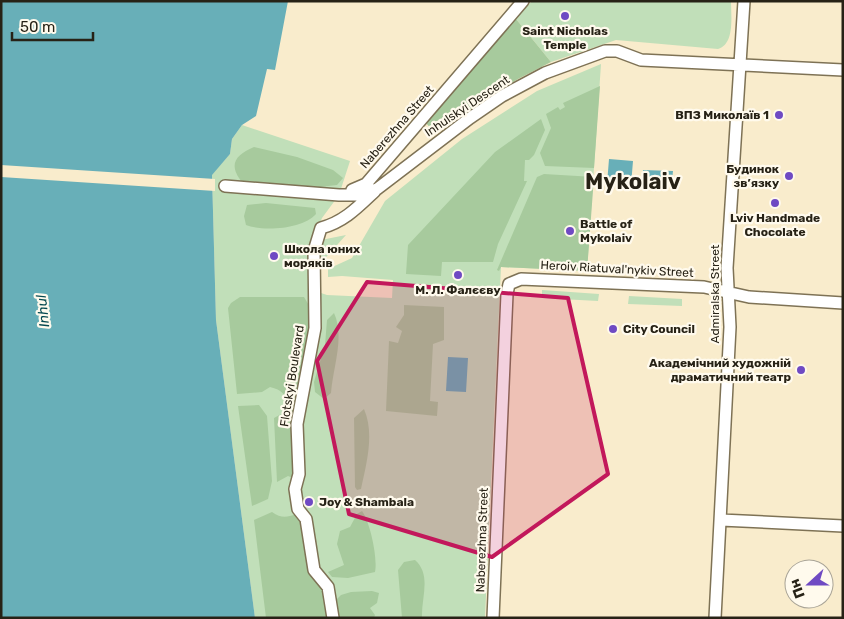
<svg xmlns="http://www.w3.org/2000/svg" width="844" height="619" font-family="Rubik,sans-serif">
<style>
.green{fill:#c1dfb9}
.forest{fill:#a7ca9d}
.water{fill:#68afb8}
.pier{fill:#f9eccc}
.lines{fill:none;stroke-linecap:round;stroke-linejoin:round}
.minor-casing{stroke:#7e7255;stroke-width:14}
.minor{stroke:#fff;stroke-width:11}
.marked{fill:#c2185b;fill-opacity:0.2;stroke:#c2185b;stroke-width:4;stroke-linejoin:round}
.poi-dot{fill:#6f4ac3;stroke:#fffaed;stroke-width:2}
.labels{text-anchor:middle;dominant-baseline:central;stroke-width:4.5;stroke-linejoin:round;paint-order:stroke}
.poi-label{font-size:12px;font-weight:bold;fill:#272216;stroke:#fffaed;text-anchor:start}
.street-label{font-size:12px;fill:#272216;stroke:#fffaed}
.water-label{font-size:14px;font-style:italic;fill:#054950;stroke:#fffaed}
.town-label{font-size:22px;font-weight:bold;fill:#272216;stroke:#fffaed}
</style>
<rect width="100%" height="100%" fill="#f9eccc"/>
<path class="green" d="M532,1H731C731,16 735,44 718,49L616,40L551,62L516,19Z
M601,64L587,271L501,267L485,618H255L216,320L212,174L230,154L232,139L242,125L350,161L339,195L322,218L312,242V290L327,295L392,298L393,280L342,276L328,277V269L352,258L385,201L462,139L537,91Z
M346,235L320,264L321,240Z
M542,290L599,294L598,301L542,298Z
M629,296L682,299V306L628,304Z"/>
<path class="forest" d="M516,19L551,62L518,79L435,133L426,123Z
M600,86L594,168L545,166L540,153L551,128L546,114L558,107L560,110L565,107L563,103Z
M541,119L545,130L534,155L529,160H525L524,181H527L498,244L493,262H442L441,276L406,274L408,245L495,152Z
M254,147L297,157L333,170L343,178L337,185L320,187L242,182C228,165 235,155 254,147Z
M544,174L594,177L587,271L501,267L499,271L497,270L537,177Z
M266,203L315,208L316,214C303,229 264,232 246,225L244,216L247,205Z
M240,297H304L313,312L297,472L293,478L288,476L277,482L274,418L285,412L288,406C286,394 282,390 270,387L262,392L237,394L228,308L231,303Z
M404,305L444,307V340L433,344L430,401L438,402L437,416L386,411L389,341L398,343L402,331L396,327L404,315Z
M334,313C345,337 333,367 331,393L324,399L315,392L314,382L325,345L327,320Z
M259,405L267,416L272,481L268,499L252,506L238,406Z
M364,409C375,434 366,465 361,489L357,490L355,487L354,418Z
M362,511C370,522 378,558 375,572L348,578L332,577L328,572L344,565L337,544L340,531L350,527L357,514Z
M272,512C281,518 286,518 296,514L302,522L308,572L325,592L330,618H266L254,520Z
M415,560C432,575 421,598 422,618H402L398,570L404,562Z
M372,591L379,593L377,603L370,608L375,615L374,618H338L337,599L341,595L351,592Z"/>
<path class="water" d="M1,1H288L275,70L267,69L256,116L242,125L232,139L230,154L212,175L216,320L255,618H1Z
M609,159L633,161L631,185L607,184Z
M643,170L673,171L672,180L642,179Z
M448,357L468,358L466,392L446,391Z"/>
<path class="pier" d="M1,165L215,179V191L1,177Z"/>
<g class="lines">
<defs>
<path id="minor" d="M225,186L339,195H356L377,189L470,118L502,96L545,73L605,51H617L641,60L843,70
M352,190L366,184L523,1
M721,520L843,526
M333,618L328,587L314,570L306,519L298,509L295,489L299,474L297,424L315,328L314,251L321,228C344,222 358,207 375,191
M493,618L507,294L509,284L521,279L704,287L749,297L843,303
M715,618L730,327L727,268L744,1"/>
</defs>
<use href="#minor" class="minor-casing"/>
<use href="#minor" class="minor"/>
</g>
<path class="marked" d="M367,282L568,298L608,474L492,557L349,514L317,361Z"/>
<g class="poi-dot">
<circle cx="565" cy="16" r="5"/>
<circle cx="779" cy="115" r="5"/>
<circle cx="789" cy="176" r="5"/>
<circle cx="775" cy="203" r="5"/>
<circle cx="570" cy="231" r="5"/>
<circle cx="274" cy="256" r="5"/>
<circle cx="458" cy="275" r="5"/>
<circle cx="613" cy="329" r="5"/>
<circle cx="801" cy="370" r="5"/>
<circle cx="309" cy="502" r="5"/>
</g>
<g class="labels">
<g class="poi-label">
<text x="565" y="31" text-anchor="middle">Saint Nicholas<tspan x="565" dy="14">Temple</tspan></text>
<text x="769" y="115" text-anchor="end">ВПЗ Миколаїв 1</text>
<text x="779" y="169" text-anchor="end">Будинок<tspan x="779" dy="14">зв’язку</tspan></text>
<text x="775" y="218" text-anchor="middle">Lviv Handmade<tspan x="775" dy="14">Chocolate</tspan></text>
<text x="580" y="224">Battle of<tspan x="580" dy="14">Mykolaiv</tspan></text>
<text x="284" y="249">Школа юних<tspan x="284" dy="14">моряків</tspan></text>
<text x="458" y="290" text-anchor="middle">М. Л. Фалєєву</text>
<text x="623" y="329">City Council</text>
<text x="791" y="363" text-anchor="end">Академічний художній<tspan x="791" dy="14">драматичний театр</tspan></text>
<text x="319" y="502">Joy &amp; Shambala</text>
</g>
<g class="street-label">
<text transform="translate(467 106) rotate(-34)">Inhulskyi Descent</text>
<text transform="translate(397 127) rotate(-49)">Naberezhna Street</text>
<text transform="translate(617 269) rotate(3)">Heroiv Riatuval'nykiv Street</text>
<text transform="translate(715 294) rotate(-90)">Admiralska Street</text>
<text transform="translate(292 376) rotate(-81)">Flotskyi Boulevard</text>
<text transform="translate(482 540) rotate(-88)">Naberezhna Street</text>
</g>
<g class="water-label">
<text transform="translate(43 311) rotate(-96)">Inhul</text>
</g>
<g class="town-label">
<text x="633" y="181">Mykolaiv</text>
</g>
</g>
<rect width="844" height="619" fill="none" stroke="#272216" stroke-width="5"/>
<g transform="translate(809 584) rotate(249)"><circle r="24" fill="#fffaed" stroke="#a9a497"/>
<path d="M0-4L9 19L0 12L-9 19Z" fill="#6f4ac3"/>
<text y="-8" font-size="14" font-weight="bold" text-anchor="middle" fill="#272216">Пн</text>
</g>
<path d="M12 32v8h81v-8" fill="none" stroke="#272216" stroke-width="2.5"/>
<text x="20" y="32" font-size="15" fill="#272216" stroke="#fffaed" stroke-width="4" paint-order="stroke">50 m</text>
</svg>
